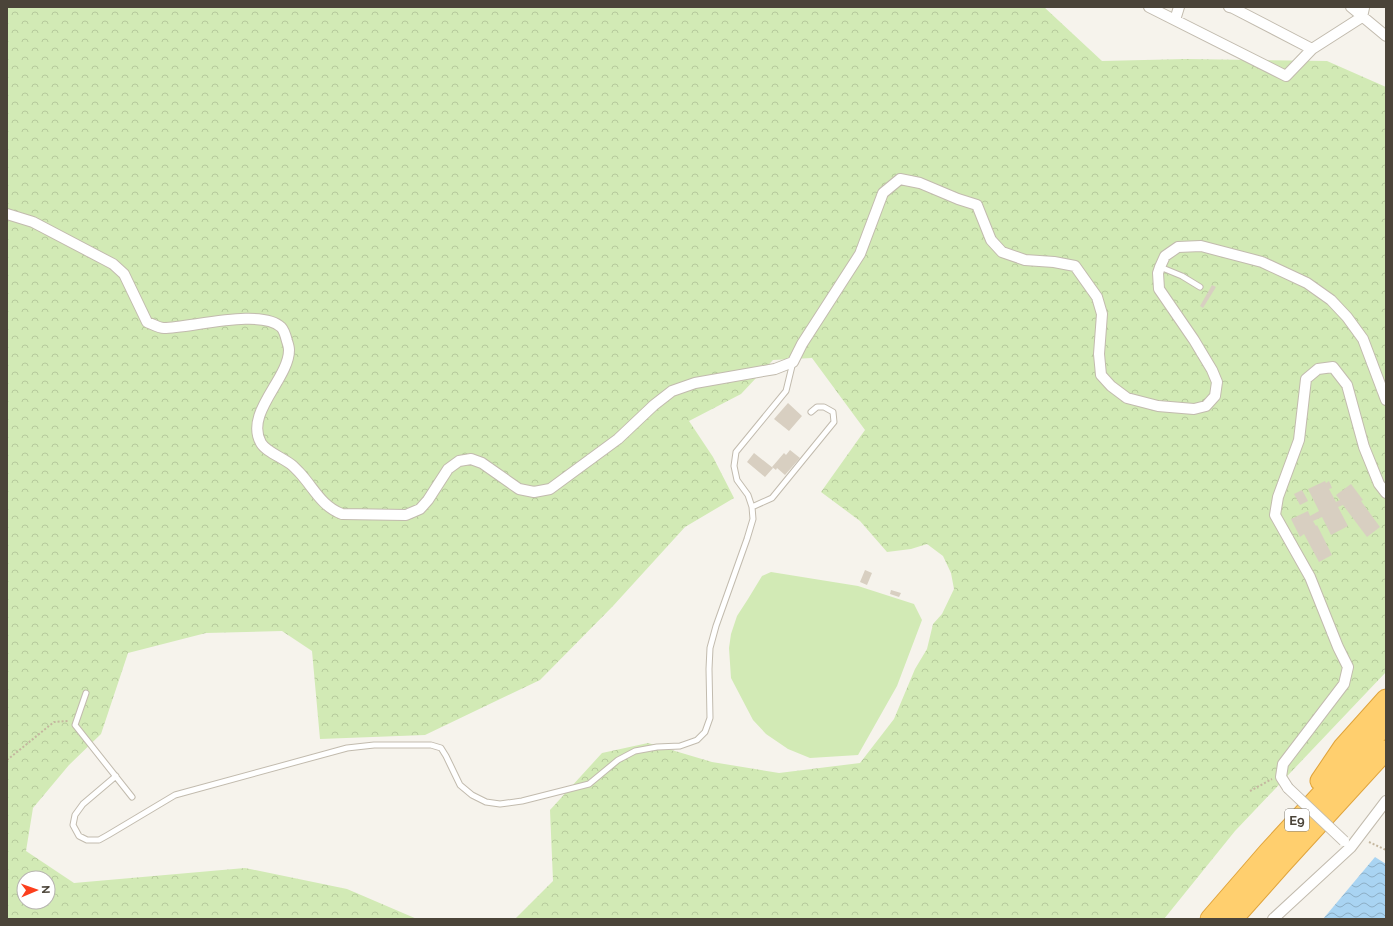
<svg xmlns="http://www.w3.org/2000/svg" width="1393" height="926" font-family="Raleway,sans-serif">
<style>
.forest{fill:url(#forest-crowns);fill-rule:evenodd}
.pitch{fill:#d2eab5}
.water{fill:url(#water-waves)}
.building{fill:#d8cfc1}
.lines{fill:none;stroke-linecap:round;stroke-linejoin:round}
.lane-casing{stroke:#c2bbae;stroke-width:7}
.street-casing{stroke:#c2bbae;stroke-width:12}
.highway-casing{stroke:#e0a43c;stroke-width:21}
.path{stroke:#c4b79f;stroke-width:2;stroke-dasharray:2 2;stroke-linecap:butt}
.lane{stroke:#fff;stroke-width:5}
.street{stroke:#fff;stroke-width:10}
.highway{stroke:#ffcf6e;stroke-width:19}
.street-bridge-casing{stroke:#c2bbae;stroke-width:12;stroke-linecap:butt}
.street-bridge{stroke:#fff;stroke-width:10}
.labels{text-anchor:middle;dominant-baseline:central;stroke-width:3;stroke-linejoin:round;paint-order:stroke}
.shield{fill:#fff;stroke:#817c74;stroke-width:1}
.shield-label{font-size:13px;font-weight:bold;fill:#4b4439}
</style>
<defs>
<pattern id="forest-crowns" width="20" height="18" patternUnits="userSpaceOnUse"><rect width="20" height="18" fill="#d2eab5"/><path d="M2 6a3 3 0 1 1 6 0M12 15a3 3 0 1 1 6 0" fill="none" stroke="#b6ca9c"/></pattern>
<pattern id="water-waves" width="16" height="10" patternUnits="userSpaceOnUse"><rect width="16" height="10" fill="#a9d4f2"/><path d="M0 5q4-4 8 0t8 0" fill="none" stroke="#8caec5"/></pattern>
</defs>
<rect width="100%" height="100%" fill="#f6f3ec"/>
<path class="forest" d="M7,7H1044L1102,61L1186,59L1327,61L1386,87V672L1235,831L1164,919H515L553,881L550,810L602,753L648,743L712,762L779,773L860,763L894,719L915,669L927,649L933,624L942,614L954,589L951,573L943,556L927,544L911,549L887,552L860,521L821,492L865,430L812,358L773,360L741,394L689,421L713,457L734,498L685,527L613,606L540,680L425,735L320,739L312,651L282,631L206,633L128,653L101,734L69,765L33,808L26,851L74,883L245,868L347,889L417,919H7ZM24,878H48V902H24Z"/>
<path class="pitch" d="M771,572L858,586L914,604L922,620L897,686L858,755L810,758L788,749L766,734L753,720L731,678L729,648L731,634L737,616L748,599L762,576Z"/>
<path class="water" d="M1375,857L1386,864V919H1323Z"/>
<path class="building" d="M1212,285L1216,287L1203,308L1200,306Z
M788,403L802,416L789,431L774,419Z
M790,450L800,458L785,475L777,468L776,470L772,467L784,453L786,455Z
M754,453L773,468L765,477L747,462Z
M1325,481L1326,483L1329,481L1332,488L1329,489L1336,502L1340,500L1336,495L1351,484L1363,500L1361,501L1380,527L1367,537L1343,505L1338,507L1348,526L1331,535L1322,517L1313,521L1316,526L1317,525L1332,555L1319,562L1304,534L1300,537L1291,519L1308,511L1310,516L1319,511L1308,489Z
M1302,490L1308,501L1300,505L1294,494Z
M865,570L872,573L867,585L860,582Z
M891,590L901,593L899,597L890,594Z"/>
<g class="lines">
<defs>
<path id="lane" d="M1160,267L1182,276L1200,287
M752,507L772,498L834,422L833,412L824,407H817L811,412
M86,693L75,725L132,797
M116,776L83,804L75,815L73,825L79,836L87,840H99L108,835L175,795L347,748L374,745H431L441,748L446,756L460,785L472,795L486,802L500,804L522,801L589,784L618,760L635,751L657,747L680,746L697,740L705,732L710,718L709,669L710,648L716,626L747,539L753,519L752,507L748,495L737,480L734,466L736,452L786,391L793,362"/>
<path id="street" d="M1149,7L1286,76L1312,49L1362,17L1364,8L1363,7
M1229,7L1233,8L1312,49
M1351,7L1386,36
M1175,20L1179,7
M7,214L33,222L113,264L124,274L147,322C152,324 159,328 164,328C190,328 261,308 281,327C284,330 286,337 287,341C288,344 289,347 289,350C289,379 244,413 261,443C266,452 284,458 293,466C295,468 297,470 299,472C314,488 321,506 342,514L406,515L420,509L428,500L448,469L459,461L471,459L482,463L519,489L534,492L550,489L618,439L654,405L672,391L695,383L775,369L793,362L802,344L860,254L883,193L900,179L920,183L958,199L977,205L991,240L1002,252L1025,260L1054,262L1075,266L1097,297L1102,314L1099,354L1101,375L1111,386L1127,398L1158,406L1194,409L1206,406L1215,396L1217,382L1212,370L1194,340L1159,289L1158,273L1160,267L1165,256L1178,247L1201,246L1262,262L1307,283L1331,300L1347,317L1363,339L1386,400
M1288,788L1281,777L1283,764L1344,684L1348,667L1338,647L1310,577L1275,515L1278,497L1299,440L1306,379L1318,369L1333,367L1347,385L1364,447L1379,484L1386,493
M1273,919L1351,847L1386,801"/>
<path id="highway" d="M1320,781L1343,747L1386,699
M1210,919L1268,852L1386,724
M1233,919L1281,865L1386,750"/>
</defs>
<use href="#lane" class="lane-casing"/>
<use href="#street" class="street-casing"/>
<use href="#highway" class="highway-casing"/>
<path class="path" d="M7,760L54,722L68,721
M1250,791L1272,779
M1369,842L1386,850"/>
<use href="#lane" class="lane"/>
<use href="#street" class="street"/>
<use href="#highway" class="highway"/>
<defs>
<path id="street-bridge" d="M1288,788L1344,841"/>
</defs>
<use href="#street-bridge" class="street-bridge-casing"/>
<use href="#street-bridge" class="street-bridge"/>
</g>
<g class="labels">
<rect class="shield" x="1285" y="809" width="24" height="22" rx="3"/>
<g class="shield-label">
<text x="1297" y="820">E9</text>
</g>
</g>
<rect width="1393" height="926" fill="none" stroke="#4b4439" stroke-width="16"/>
<g transform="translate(36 890) rotate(88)"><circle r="19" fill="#ffffff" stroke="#b7b4b0"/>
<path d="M0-3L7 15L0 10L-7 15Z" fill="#fc3f1d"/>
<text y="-6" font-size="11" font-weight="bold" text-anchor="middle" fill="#4b4439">N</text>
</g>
</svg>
